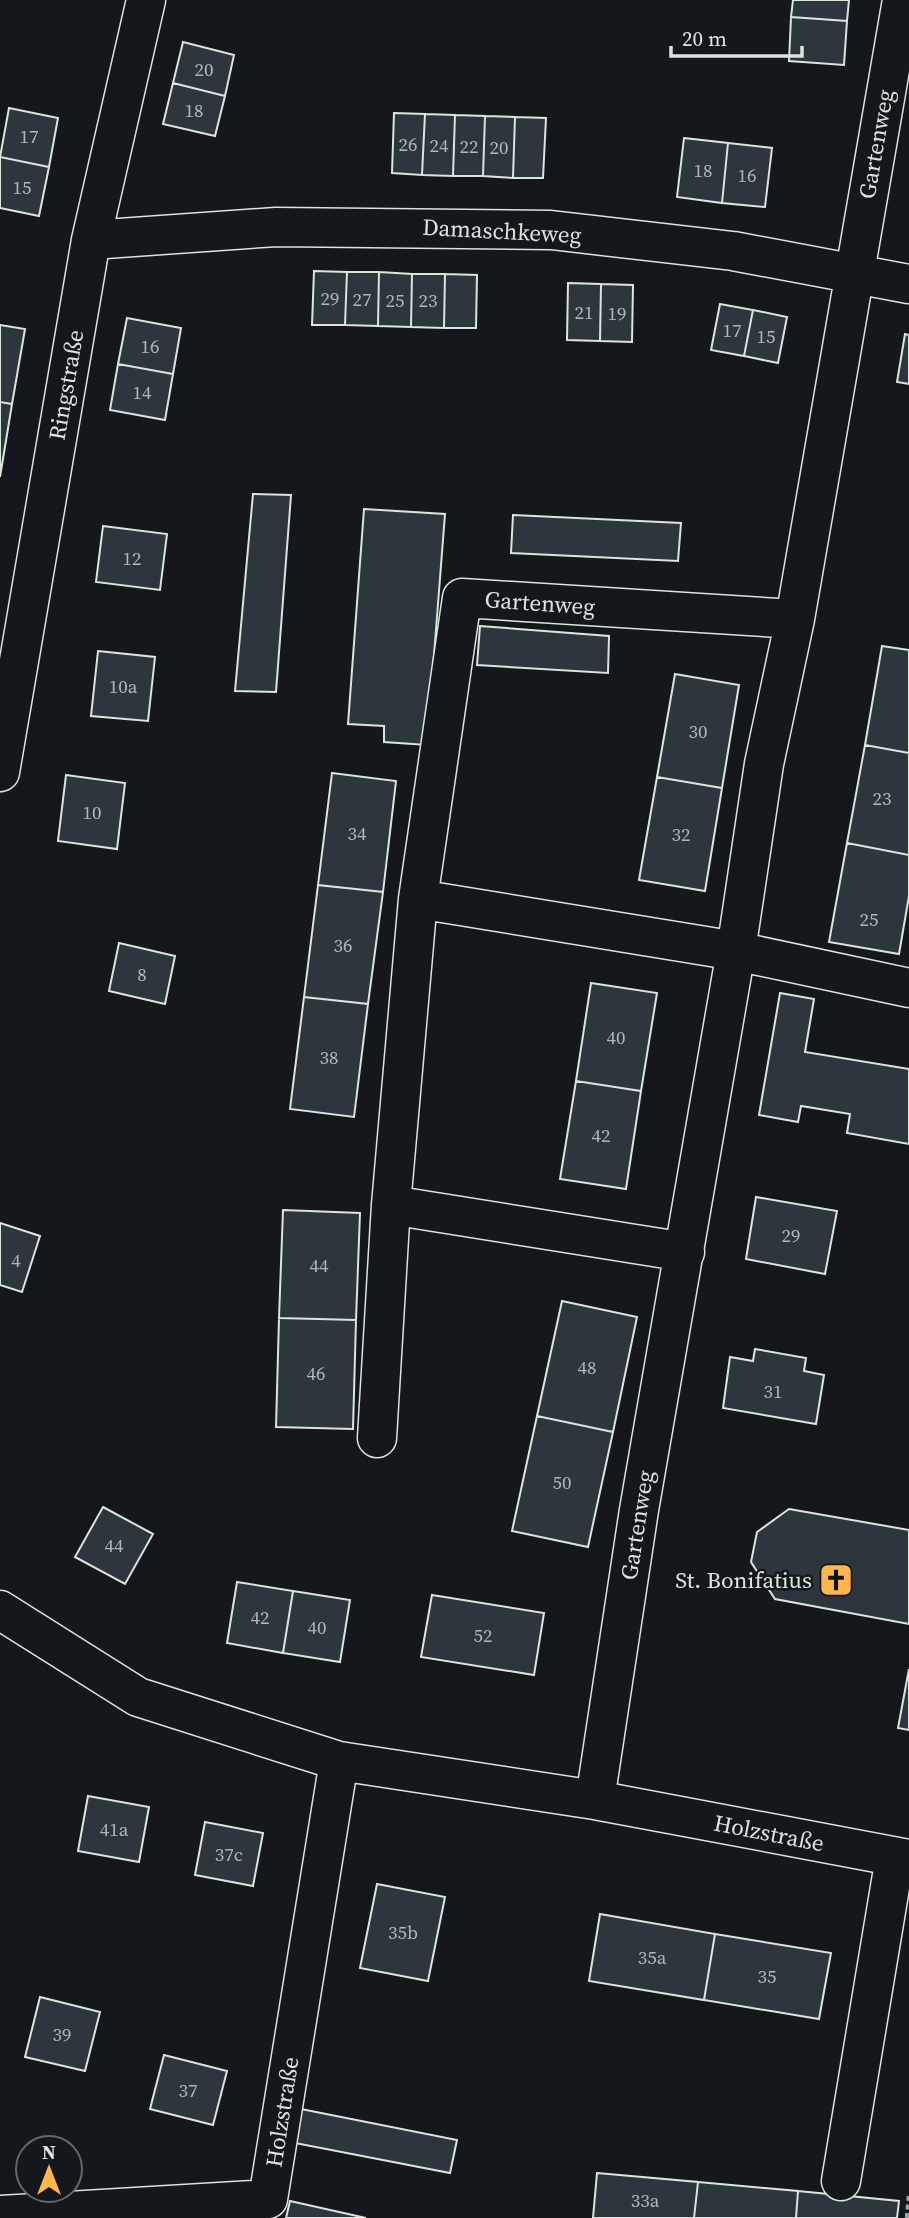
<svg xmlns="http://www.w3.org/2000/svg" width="909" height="2218" font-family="'Source Serif 4',serif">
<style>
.building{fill:#2c363c;stroke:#d8e6dc;stroke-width:2}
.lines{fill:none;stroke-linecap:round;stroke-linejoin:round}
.minor-casing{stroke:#d8e6dc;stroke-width:41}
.path{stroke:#9da8a2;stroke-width:4.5;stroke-dasharray:5 3.5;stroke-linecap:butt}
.minor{stroke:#14181c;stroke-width:38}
.labels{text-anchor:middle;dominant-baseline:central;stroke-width:5;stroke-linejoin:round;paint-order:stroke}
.number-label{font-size:19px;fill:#adbab4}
.street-label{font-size:23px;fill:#d8e6dc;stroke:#14181c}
.poi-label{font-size:23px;fill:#d8e6dc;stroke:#14181c;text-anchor:end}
</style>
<rect width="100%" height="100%" fill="#14181c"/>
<path class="building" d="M793,0H849L847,21L791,17Z
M791,17L847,21L844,65L789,61Z
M183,42L234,55L225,96L173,83Z
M173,83L225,96L215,136L163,124Z
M9,108L58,118L49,167L0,157Z
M394,113L425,114L422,175L392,173Z
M425,114L455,115L453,176L422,175Z
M455,115L485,116L483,176H453Z
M485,116L515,117L513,178L483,176Z
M515,117L546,118L543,178H513Z
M684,138L728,143L722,203L677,197Z
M728,143L772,148L765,207L722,203Z
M0,157L49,167L39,216L0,208Z
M314,271L347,272L345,325H312Z
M347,272H379L378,326L345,325Z
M379,272L412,274L411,327L378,326Z
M412,274H445L444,328L411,327Z
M445,274L477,275L476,328H444Z
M568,283L601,284L600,341L567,340Z
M601,284L633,285L632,342L600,341Z
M720,304L753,310L744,356L711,350Z
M753,310L787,317L778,363L744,356Z
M127,318L181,328L173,374L118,364Z
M0,325L25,329L12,404L0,402Z
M905,334L909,335V384L897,382Z
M118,364L173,374L165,420L110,410Z
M0,402L12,404L0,477Z
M253,494L291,495L276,692L235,691Z
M364,509L445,514L427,745L384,742V726L348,724Z
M513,515L681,523L678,561L511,553Z
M103,526L167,534L160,590L96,582Z
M480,626L609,636L608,673L477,665Z
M882,646L909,650V753L865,745Z
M98,651L155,657L148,721L91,716Z
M675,674L739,685L722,788L657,777Z
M865,745L909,753V855L847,843Z
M332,773L396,781L383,892L318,885Z
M66,775L125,783L117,849L58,841Z
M657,777L722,788L705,891L639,880Z
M847,843L909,855V896L899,954L829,942Z
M318,885L383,892L368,1004L304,997Z
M119,943L175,956L165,1004L109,991Z
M591,983L657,993L641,1091L576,1081Z
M780,993L814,999L805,1052L909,1069V1144L847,1133L850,1114L801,1106L798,1122L759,1115Z
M304,997L368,1004L354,1117L290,1109Z
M576,1081L641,1091L626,1189L560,1179Z
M756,1197L837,1211L825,1274L746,1259Z
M283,1210L360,1213L356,1320L279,1318Z
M0,1223L40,1236L22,1292L0,1285Z
M562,1301L637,1317L613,1432L537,1416Z
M279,1318L356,1320L353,1429L276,1427Z
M755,1349L806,1358L804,1371L824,1375L816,1424L723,1408L730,1357L753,1361Z
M537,1416L613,1432L588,1547L512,1531Z
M103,1507L153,1534L125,1584L75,1557Z
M789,1509L909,1530V1624L775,1599L751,1562L757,1532Z
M237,1582L293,1591L283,1653L227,1643Z
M293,1591L350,1600L340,1662L283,1653Z
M432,1595L544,1613L534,1675L421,1657Z
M909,1669V1730L898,1728Z
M88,1796L149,1807L139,1862L78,1851Z
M205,1822L263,1833L253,1886L195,1875Z
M377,1884L445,1897L428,1981L360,1968Z
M600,1914L715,1934L704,2000L589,1981Z
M715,1934L831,1953L819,2019L704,2000Z
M40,1997L100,2012L85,2071L25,2057Z
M164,2055L227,2071L213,2125L150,2109Z
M301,2109L457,2140L450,2173L295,2143Z
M597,2173L698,2182L694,2218H593Z
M698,2182L798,2191L796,2218H694Z
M798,2191L899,2201L897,2218H796Z
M290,2201L366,2218H286Z"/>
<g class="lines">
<defs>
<path id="minor" d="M91,240L276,227L551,230L733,251L909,284
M0,772L91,240L146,0
M418,899L736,951L909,988
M391,1205L685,1252
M377,1438L391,1205L418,899L462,598L795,619
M0,1610L138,1697L339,1761L595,1800L909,1859
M595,1800L639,1510L736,951L764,764L795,619L902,0
M841,2181L895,1857
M0,2215L268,2199L339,1761"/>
</defs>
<use href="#minor" class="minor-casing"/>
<path class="path" d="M907,2218L909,2196"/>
<use href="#minor" class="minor"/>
</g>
<defs>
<symbol id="church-square" viewBox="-11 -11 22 22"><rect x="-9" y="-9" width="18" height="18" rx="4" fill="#ffb74d" stroke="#14181c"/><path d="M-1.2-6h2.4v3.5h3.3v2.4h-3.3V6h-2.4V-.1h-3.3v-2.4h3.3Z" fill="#111"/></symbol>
</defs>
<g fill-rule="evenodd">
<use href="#church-square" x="817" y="1561" width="38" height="38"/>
</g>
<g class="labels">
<g class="number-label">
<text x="204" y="69">20</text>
<text x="194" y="110">18</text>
<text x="29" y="136">17</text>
<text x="408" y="144">26</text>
<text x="439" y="145">24</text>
<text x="469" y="146">22</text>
<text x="499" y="147">20</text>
<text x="703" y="170">18</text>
<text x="747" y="175">16</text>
<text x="22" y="187">15</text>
<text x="330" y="298">29</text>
<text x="362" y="299">27</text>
<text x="395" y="300">25</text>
<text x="428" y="300">23</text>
<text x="584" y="312">21</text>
<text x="617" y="313">19</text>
<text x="732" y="330">17</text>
<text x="766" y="336">15</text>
<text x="150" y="346">16</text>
<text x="142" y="392">14</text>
<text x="132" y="558">12</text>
<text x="123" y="686">10a</text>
<text x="698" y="731">30</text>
<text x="882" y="798">23</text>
<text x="92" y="812">10</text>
<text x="357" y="833">34</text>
<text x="681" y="834">32</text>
<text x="869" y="919">25</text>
<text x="343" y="945">36</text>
<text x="142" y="974">8</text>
<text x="616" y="1037">40</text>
<text x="329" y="1057">38</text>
<text x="601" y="1135">42</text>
<text x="791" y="1235">29</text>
<text x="16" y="1260">4</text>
<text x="319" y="1265">44</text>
<text x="587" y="1367">48</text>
<text x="316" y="1373">46</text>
<text x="773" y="1391">31</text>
<text x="562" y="1482">50</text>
<text x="114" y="1545">44</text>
<text x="260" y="1617">42</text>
<text x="317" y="1627">40</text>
<text x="483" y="1635">52</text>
<text x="114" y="1829">41a</text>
<text x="229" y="1854">37c</text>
<text x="403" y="1932">35b</text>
<text x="652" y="1957">35a</text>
<text x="767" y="1976">35</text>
<text x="62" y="2034">39</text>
<text x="188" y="2090">37</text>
<text x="645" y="2200">33a</text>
</g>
<g class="street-label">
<text transform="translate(876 144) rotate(-80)">Gartenweg</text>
<text transform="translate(502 231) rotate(3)">Damaschkeweg</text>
<text transform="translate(66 385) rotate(-80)">Ringstraße</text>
<text transform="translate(540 603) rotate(4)">Gartenweg</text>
<text transform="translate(637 1525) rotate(-81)">Gartenweg</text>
<text transform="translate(769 1833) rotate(11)">Holzstraße</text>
<text transform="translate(282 2112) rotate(-81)">Holzstraße</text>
</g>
<g class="poi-label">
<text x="812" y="1580">St. Bonifatius</text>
</g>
</g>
<g transform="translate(49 2169)"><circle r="33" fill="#14181c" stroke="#626a69" stroke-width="2"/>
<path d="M0-5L12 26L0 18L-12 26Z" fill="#ffb74d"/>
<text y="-10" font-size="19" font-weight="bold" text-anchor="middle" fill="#d8e6dc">N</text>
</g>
<path d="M671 46v10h131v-10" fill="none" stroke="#d8e6dc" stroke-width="3.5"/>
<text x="682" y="46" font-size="21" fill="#d8e6dc" stroke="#14181c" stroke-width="5" paint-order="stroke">20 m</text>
</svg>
